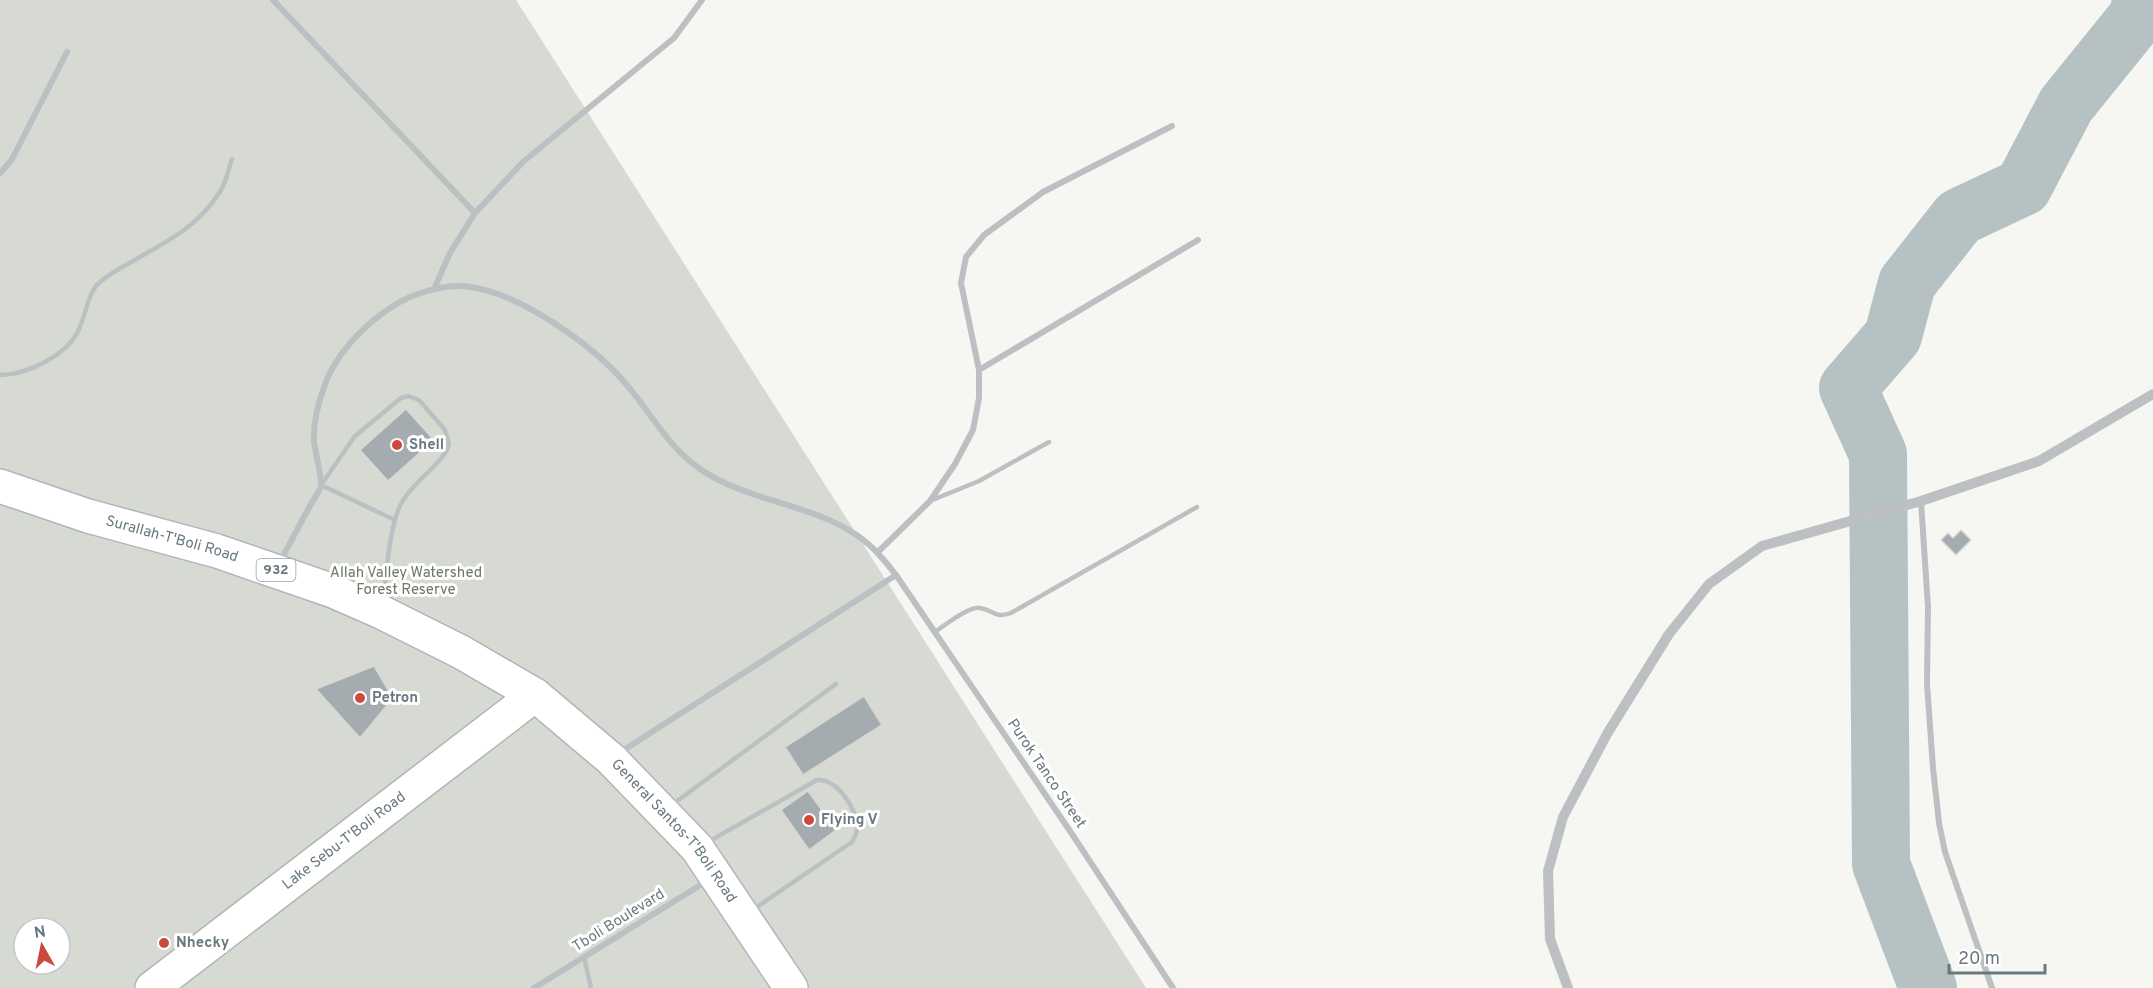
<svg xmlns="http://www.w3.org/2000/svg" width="2153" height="988" font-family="Overpass,sans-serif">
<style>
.green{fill:#d7dad3;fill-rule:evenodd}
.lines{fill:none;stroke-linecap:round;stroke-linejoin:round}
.river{stroke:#b5c1c3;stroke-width:58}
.building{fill:#a4acaf;stroke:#d8d7d6;stroke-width:1.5}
.secondary-casing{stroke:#aeb5b7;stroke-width:36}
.primary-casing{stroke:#b0b5b7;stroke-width:36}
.service{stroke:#bcc0c2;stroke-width:4.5}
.minor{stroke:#bcc0c2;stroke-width:6}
.tertiary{stroke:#bcc0c2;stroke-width:10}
.secondary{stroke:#fff;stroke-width:33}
.primary{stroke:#fff;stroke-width:33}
.poi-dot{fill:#cc493e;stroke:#fff;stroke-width:2}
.labels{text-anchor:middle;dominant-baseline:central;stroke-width:6;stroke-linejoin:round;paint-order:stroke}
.shield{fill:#fff;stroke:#96a1a6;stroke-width:1.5}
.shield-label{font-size:14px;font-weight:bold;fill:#697980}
.poi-label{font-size:15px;font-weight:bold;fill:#697980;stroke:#fff;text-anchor:start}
.street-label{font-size:15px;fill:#697980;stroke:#fff}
.park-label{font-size:15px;fill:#6d7867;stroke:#fff}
</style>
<rect width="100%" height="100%" fill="#f6f6f3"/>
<path class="green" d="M0,0H516L1146,988H0ZM24,928H60V964H24Z"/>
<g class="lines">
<path class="river" d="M1928,988L1881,864L1878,454L1848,388L1893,336L1907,283L1959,217L2023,187L2066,105L2138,16L2141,0"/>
</g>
<path class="building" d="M406,409L434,440L388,481L360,450Z
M1961,530L1971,540L1956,555L1941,540L1948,533L1953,538Z
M374,666L393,698L360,738L316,689Z
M864,696L882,725L803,775L785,747Z
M808,791L836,830L809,850L781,810Z"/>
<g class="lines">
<defs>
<g id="secondary">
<path id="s1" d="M152,988L535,695"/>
</g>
<g id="primary">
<path id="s2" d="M0,486L88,516L217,551L333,591L381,612L461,652L535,695L611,759L697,848L791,988"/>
</g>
</defs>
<use href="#secondary" class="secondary-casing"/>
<use href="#primary" class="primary-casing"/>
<path class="service" d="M0,375C27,375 68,355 79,329C85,317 88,295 96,286C107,274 125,266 138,258C170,240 199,225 219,193C226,184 228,170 232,159
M930,501L979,481L1049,442
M383,599C387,572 389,525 402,502C412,483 446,461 449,444L445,430L419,400L408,396L401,398L355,436L321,485L395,520
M935,632C945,625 969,606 980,608C994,610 994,619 1011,613L1197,507
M673,804L836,684
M708,842L817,780C838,779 857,809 857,829C857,834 854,838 852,842L754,909
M584,957L591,988"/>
<path class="minor" d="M273,0L475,213
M0,173L11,161L67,52
M434,289L450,253L475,213L524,161L674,38L702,0
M979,370L1198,240
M1921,501L1928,607L1927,684L1933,768L1939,823L1945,852L1992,988
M878,552L930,501L955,464L973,430L979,398V370L961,283L966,257L984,235L1043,192L1172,126
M280,562C290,543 300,524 310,506C313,500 319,492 321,486C322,477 315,452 314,441C313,424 318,404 324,387C335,354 364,325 393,306C413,293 447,283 471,287C522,295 593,345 626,384C646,407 661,434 683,455C731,502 805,499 858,536C874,547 885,561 896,575L1072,834L1173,988
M619,753L896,575
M534,988L707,881"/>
<path class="tertiary" d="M1568,988L1550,939L1548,871L1563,817L1607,734L1669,634L1709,584L1762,546L1921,501L2039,461L2153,394"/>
<use href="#secondary" class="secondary"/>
<use href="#primary" class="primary"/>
</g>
<g class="poi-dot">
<circle cx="397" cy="445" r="6"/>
<circle cx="360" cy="698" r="6"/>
<circle cx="809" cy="820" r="6"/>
<circle cx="164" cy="943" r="6"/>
</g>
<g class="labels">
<rect class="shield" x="256.5" y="559" width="39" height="22" rx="4.5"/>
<g class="shield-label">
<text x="276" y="570">932</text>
</g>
<g class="poi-label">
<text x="409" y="445">Shell</text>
<text x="372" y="698">Petron</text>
<text x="821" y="820">Flying V</text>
<text x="176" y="943">Nhecky</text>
</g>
<g class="street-label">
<text stroke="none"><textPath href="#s2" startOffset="180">Surallah-T'Boli Road</textPath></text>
<text transform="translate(1046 774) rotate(56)">Purok Tanco Street</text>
<text stroke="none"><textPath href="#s2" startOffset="772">General Santos-T'Boli Road</textPath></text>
<text stroke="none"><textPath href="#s1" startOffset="242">Lake Sebu-T'Boli Road</textPath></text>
<text transform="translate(619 921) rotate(-32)">Tboli Boulevard</text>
</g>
<g class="park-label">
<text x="406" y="573">Allah Valley Watershed<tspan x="406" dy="17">Forest Reserve</tspan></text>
</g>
</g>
<g transform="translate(42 946) rotate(351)"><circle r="28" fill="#ffffff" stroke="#c3c9cc" stroke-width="1.5"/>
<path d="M0-4.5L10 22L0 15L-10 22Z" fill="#cc493e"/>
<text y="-9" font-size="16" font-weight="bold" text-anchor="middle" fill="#697980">N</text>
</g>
<path d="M1949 964v9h96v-9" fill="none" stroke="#697980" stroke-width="3"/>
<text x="1958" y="964" font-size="18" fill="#697980" stroke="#ffffff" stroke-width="4.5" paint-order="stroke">20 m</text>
</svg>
